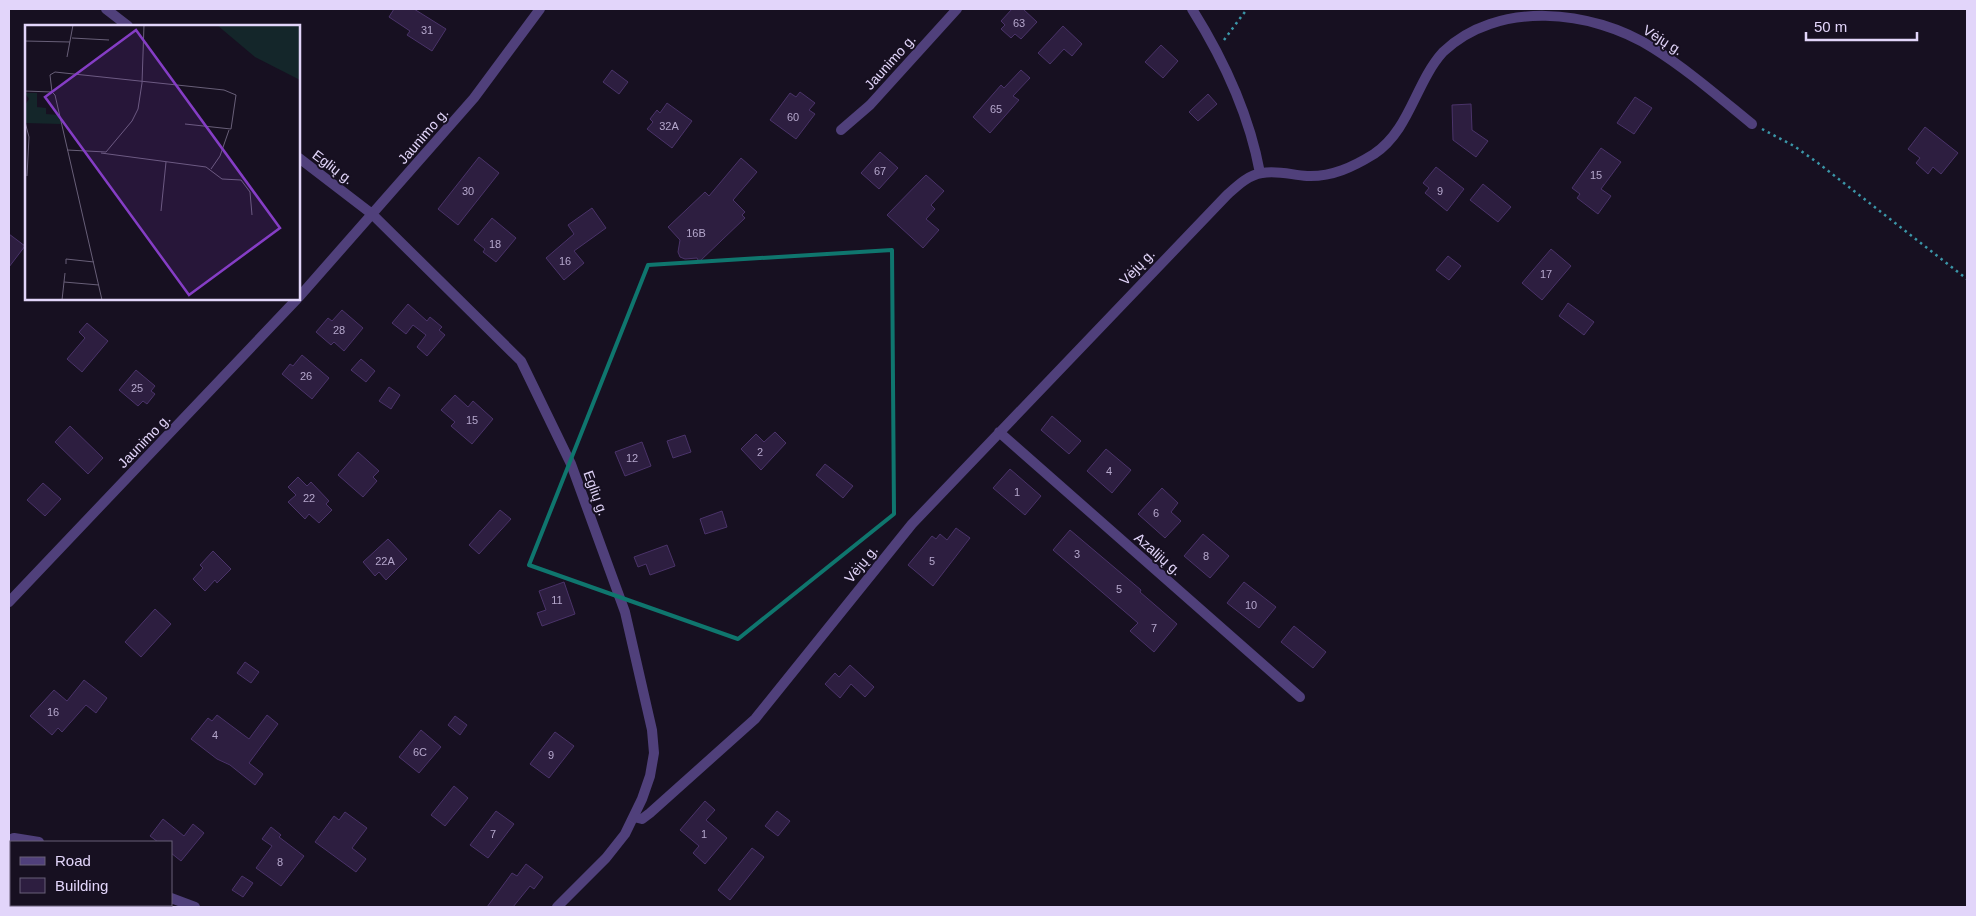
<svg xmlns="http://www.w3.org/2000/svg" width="1976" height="916" font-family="Helvetica,sans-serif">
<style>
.building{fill:#2d1e40;stroke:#4a3369}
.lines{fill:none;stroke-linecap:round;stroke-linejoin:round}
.path{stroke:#3b96a8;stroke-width:2.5;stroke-dasharray:2.5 4;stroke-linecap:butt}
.street{stroke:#50407b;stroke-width:10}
.marked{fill:none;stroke:#0f766e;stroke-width:4;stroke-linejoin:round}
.labels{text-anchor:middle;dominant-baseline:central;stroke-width:4;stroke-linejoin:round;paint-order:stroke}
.number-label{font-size:11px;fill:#b5a7cc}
.street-label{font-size:14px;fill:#e2d5fa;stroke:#171021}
.inset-road{fill:none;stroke:#685f78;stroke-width:1}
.view{fill:#853dc5;fill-opacity:0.15;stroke:#853dc5;stroke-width:2.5}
.inset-edge{fill:none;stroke:#e2d5fa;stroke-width:2.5}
</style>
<rect width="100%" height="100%" fill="#171021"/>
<path class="building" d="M394,9H414L446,29L432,51L407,35L410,31L389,17Z
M1012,9H1023L1037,22L1021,39L1015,34L1011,38L1001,29L1005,25L1001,21Z
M1063,26L1082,44L1072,56L1064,49L1050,64L1038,53Z
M1161,45L1178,61L1163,78L1145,62Z
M612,70L628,82L619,94L603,82Z
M1021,70L1030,78L1013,96L1019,100L990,133L973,117L1001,85L1004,88Z
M800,92L815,103L809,110L815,114L796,139L770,120L790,93L796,97Z
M1208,94L1217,104L1198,121L1189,112Z
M1635,97L1652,108L1634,134L1617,123Z
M667,103L692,121L672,148L647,129L653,122L650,119L657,110L660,113Z
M1471,104L1472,130L1488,141L1476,157L1453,140L1452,105Z
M1925,127L1958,153L1941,174L1933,167L1928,174L1916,163L1920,158L1908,149Z
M1601,148L1621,162L1601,189L1611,196L1598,214L1577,198L1580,194L1572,188Z
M880,152L898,168L879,189L861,173Z
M479,157L499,173L458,225L438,209Z
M741,158L757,172L733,200L745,212L742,215L745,218L699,262L697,258L685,259L680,257L678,252L680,240L668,227L705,192L709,196Z
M1436,167L1464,189L1447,211L1425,193L1429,188L1423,183Z
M926,175L944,191L931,205L935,209L926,219L939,230L923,248L887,215Z
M1483,184L1511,207L1498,222L1470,200Z
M592,208L606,228L574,251L584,263L564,280L546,258L574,234L568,225Z
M492,218L516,238L496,262L483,252L485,249L474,240Z
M9,234L25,246L9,267Z
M1551,249L1571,266L1542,300L1522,283Z
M1448,256L1461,266L1449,280L1436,270Z
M1568,303L1594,322L1584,335L1559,316Z
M408,304L427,321L430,317L442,327L439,330L445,335L427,356L417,347L426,335L413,325L406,334L392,323Z
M342,310L363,328L344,351L334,342L331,345L316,332L328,318L332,321Z
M87,323L108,341L82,372L67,359L85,338L79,332Z
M302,355L329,378L312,399L282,374L290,364L293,366Z
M361,359L375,371L366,382L351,370Z
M136,370L155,386L151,391L155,394L147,404L143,401L138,406L119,390Z
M389,387L400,395L391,409L379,401Z
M455,395L468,407L473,401L493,419L472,444L451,426L455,422L441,410Z
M1052,416L1081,441L1069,454L1041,430Z
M70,426L103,458L88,474L55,442Z
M775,432L786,443L761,470L741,449L756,434L764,442Z
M685,435L691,452L673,458L667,441Z
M642,442L651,466L625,476L615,452Z
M1106,449L1131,470L1112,493L1087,471Z
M358,452L379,471L373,477L377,481L363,497L338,475Z
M825,464L853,486L843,498L816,475Z
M1010,469L1041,496L1025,515L993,488Z
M298,477L307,486L311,482L329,501L326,504L332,510L319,523L309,514L305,519L288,502L296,495L288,487Z
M43,483L61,499L45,516L27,500Z
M1162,488L1178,503L1171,512L1181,521L1165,538L1138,514Z
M500,510L511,519L479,554L469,545Z
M722,511L727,527L705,534L700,519Z
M956,528L970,538L933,586L908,565L932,536L936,539L940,534L947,540Z
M1070,530L1141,590L1140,592L1177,624L1154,652L1130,631L1138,623L1053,550Z
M1203,534L1229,556L1210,578L1184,556Z
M388,539L407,559L386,580L379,572L375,576L363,562Z
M667,545L675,566L650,575L646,564L638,567L634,557Z
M213,551L231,569L217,583L215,580L205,591L193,579L203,568L200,565Z
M564,582L575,614L542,626L537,613L546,610L539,591Z
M1244,582L1276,607L1259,628L1227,603Z
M155,609L171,624L141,657L125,642Z
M1294,626L1326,652L1313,668L1281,642Z
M245,662L259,672L251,683L237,673Z
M850,665L874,687L865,697L851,684L840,698L825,684L835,673L839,677Z
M84,680L107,698L96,713L86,705L62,732L58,728L52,735L30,716L54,690L67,701Z
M217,715L249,739L267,715L278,724L249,763L263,774L255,785L230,765L217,759L191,739L208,718L212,721Z
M455,716L467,725L460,735L448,725Z
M421,730L441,747L419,773L399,757Z
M555,732L574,746L549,778L530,764Z
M454,786L468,798L445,826L431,815Z
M705,801L715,810L706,820L727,838L705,864L693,853L699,846L680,830Z
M496,811L514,824L488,858L470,845Z
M777,811L790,821L778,836L765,826Z
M345,812L367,828L352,848L366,859L356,872L315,842L334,816L339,820Z
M163,819L184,836L193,824L204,833L181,861L171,853V842H158L150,836Z
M271,827L281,835L279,837L304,856L281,886L256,868L272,846L262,839Z
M752,848L764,857L730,900L718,890Z
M526,864L543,877L534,889L530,886L513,907H487L512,873L517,876Z
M242,876L253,883L243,897L232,890Z"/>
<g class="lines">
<path class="path" d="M1224,40L1247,9
M1762,129L1794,146L1818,163L1967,279"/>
<path class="street" d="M106,9L128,26
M1192,9C1224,60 1249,113 1260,173
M841,130L870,105L957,9
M299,158L372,214L521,361L571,464L625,612L652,730L654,753L650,776L642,799L625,834L606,858L557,907
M299,297L474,98L540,9
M999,432L1300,697
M9,602L297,299
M634,817L642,819L650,813L755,719L912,524L1227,195C1237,186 1248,175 1262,173C1277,170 1292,175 1307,176C1332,177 1353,167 1374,154C1410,130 1415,83 1443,52C1497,0 1592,9 1653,48C1688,70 1720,98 1752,124
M9,840L14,838L39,842
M171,898L195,907"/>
</g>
<path class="marked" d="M892,250L894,514L738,639L529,565L648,265Z"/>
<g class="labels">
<g class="number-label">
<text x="1019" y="23">63</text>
<text x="427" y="30">31</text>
<text x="996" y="109">65</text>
<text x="793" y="117">60</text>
<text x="669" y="126">32A</text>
<text x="880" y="171">67</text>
<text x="1596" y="175">15</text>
<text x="468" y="191">30</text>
<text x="1440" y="191">9</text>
<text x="696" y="233">16B</text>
<text x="495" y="244">18</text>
<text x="565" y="261">16</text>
<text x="1546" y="274">17</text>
<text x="339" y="330">28</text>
<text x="306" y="376">26</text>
<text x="137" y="388">25</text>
<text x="472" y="420">15</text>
<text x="760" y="452">2</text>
<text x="632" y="458">12</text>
<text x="1109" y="471">4</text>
<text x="1017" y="492">1</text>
<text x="309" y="498">22</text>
<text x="1156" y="513">6</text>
<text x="1077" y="554">3</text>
<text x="1206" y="556">8</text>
<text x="385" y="561">22A</text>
<text x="932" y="561">5</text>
<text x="1119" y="589">5</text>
<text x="557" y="600">11</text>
<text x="1251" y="605">10</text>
<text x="1154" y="628">7</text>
<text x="53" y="712">16</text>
<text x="215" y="735">4</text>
<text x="420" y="752">6C</text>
<text x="551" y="755">9</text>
<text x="493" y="834">7</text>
<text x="704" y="834">1</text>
<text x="280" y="862">8</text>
</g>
<g class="street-label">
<text transform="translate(1663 40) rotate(32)">Vėjų g.</text>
<text transform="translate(890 62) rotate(-48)">Jaunimo g.</text>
<text transform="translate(423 136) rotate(-49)">Jaunimo g.</text>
<text transform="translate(333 167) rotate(37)">Eglių g.</text>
<text transform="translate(1137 267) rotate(-46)">Vėjų g.</text>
<text transform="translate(144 441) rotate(-46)">Jaunimo g.</text>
<text transform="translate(596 493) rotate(70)">Eglių g.</text>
<text transform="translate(1158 554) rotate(41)">Azalijų g.</text>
<text transform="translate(861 564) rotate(-51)">Vėjų g.</text>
</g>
</g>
<g transform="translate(25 25)">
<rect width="275" height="275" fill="#171021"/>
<path d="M192,0H275V55L230,32ZM0,68H12V82L21,83V89L34,90L36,99L1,98L0,80L4,74Z" fill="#14262a"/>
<path class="inset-road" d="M47,13L84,15M0,16L45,17M42,32L48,0M0,66L27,67L30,70L77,275M27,67L25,50L30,47L199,65L211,70L206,104L160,99M0,97L4,112L2,151M42,125L81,127L107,96L113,84L117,58L119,0M76,128L181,142L197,154L216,155L225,167L227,190M186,144L195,131L204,105M136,186L141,137M41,239V234L69,237M40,248L39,257L74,260M37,275L39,257"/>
<path class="view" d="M111,5L255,203L164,270L20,72Z"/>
<rect width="275" height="275" class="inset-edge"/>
</g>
<rect width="1976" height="916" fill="none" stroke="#e2d5fa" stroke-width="20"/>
<rect x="10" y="841" width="162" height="65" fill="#171021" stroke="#685f78"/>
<rect x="20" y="857" width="25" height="8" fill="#50407b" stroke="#685f78"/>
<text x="55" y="866" font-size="15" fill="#e2d5fa">Road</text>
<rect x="20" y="878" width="25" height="15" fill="#2d1e40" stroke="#685f78"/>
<text x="55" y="891" font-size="15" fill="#e2d5fa">Building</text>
<path d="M1806 32v8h111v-8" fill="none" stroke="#e2d5fa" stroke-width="2.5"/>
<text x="1814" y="32" font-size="15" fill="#e2d5fa" stroke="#171021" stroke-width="4" paint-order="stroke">50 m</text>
</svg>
